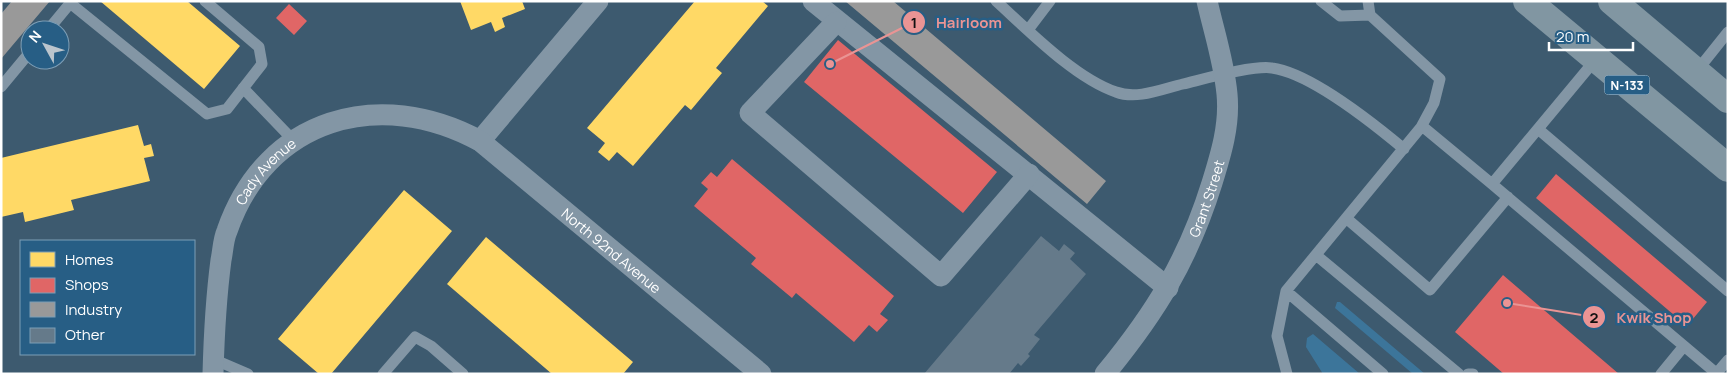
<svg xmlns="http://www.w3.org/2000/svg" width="1729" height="375" font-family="Manrope,sans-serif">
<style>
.green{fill:#3c759a}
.homes{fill:#ffd966}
.shops{fill:#e06666}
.industry{fill:#999}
.building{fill:#657a8a}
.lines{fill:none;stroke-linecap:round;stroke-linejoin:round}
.service{stroke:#8396a5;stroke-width:11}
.minor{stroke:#8396a5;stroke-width:21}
.primary{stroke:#8196a2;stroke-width:28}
.labels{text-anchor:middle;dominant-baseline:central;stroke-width:5;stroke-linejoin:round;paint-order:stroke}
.shield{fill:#275e85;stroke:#becfda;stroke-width:1}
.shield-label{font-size:12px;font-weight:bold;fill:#fff}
.street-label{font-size:14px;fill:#fff;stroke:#275e85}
.leader{fill:none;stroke:#ea9494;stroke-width:2}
.callout-dot{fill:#ea9494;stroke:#275e85;stroke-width:2}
.mark-label{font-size:15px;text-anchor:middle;font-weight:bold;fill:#111}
.callout-label{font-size:15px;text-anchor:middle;font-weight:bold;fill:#ea9494;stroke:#275e85;stroke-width:5;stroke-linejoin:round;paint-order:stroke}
</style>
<rect width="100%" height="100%" fill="#3d5a6f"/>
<path class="green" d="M1337,302H1340L1425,374H1413L1335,308Z
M1313,334L1360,374H1323L1306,347L1307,338Z"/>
<path class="homes" d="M100,1H187L240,46L204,89Z
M460,1H522L525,9L502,18L505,27L495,32L491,22L471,30Z
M695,1H762L768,6L716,68L722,73L691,110L685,105L633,166L617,152L609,161L598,152L605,143L587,128Z
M138,125L144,146L151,144L154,156L144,158L150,181L71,200L74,210L25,222L23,212L1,217V158Z
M404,190L452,231L331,374H319L278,339Z
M486,237L633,362L623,374H552L447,284Z"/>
<path class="shops" d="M289,4L307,21L294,35L276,18Z
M838,40L997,172L963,213L804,82Z
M732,159L894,296L880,314L888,320L877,332L869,325L854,342L796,293L792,298L751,264L756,258L694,206L708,189L701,183L711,172L717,177Z
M1556,174L1707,302L1687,326L1536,198Z
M1503,275L1619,374H1504L1455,332Z"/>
<path class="industry" d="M12,1H50L1,59V14Z
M845,1H893L1106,181L1087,204Z"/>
<path class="building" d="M1041,236L1059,251L1064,244L1075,253L1070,259L1086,274L1034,335L1040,339L1028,354L1030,356L1021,366L1018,363L1009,374H924Z"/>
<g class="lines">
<path class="service" d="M996,1C1029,31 1075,78 1116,92C1137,100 1162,89 1183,84C1204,79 1253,65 1272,68C1310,73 1374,124 1404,149
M1321,1L1340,16L1370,15L1368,1
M70,3L207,114L227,109L262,64L259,47L205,1
M1370,15L1440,79L1434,103L1420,129
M48,30L72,1
M1028,30L1050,1
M1696,72L1728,32
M1,87L30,52
M243,88L294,141
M1538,129L1728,291
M1492,184L1716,373
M1346,218L1430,290L1508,197
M1316,255L1459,374
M1286,291L1277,336L1287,374
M213,359L248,374
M383,374L415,337L431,346L463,374
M1383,374L1286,291L1422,126L1492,184L1596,59
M1468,374H1473
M1661,374L1684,346
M1716,374L1728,360"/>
<g class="minor">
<path d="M813,1L1168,288"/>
<path d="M836,22L750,113L941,276L1029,174"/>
<path d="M480,141L598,1"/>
<path id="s1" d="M213,374C214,336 216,298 221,260C223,251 223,240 227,231C266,118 379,86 480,141L761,374"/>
<path id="s2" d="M1105,374C1156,312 1188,260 1212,183C1221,154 1230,125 1227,94C1224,62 1214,32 1207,1"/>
</g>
<path class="primary" d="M1527,1L1728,168
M1612,1L1728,99"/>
</g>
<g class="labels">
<rect class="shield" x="1604.5" y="75.5" width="45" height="19" rx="4"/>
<g class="shield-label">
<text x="1627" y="85">N-133</text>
</g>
<g class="street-label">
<text stroke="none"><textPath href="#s1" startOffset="216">Cady Avenue</textPath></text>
<text stroke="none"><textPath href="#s2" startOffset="204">Grant Street</textPath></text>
<text stroke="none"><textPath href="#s1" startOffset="625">North 92nd Avenue</textPath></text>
</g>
</g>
<path class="leader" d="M830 64L914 22M1507 303L1594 317"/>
<g class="callout-dot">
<circle cx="830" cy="64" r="5"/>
<circle cx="1507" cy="303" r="5"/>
<circle cx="914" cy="22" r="12"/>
<circle cx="1594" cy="317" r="12"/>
</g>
<g class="mark-label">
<text x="914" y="28">1</text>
<text x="1594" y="323">2</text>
</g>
<g class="callout-label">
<text x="969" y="28">Hairloom</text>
<text x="1654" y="323">Kwik Shop</text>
</g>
<rect width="1729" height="375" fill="none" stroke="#ffffff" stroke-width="5"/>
<rect x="20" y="240" width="175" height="115" fill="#275e85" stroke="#7d9eb6"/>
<rect x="30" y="252" width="25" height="15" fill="#ffd966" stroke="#7d9eb6"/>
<text x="65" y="265" font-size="15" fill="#ffffff">Homes</text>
<rect x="30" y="278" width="25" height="15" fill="#e06666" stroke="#7d9eb6"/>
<text x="65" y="290" font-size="15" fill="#ffffff">Shops</text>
<rect x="30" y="302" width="25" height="15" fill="#999999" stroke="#7d9eb6"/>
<text x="65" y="315" font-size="15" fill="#ffffff">Industry</text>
<rect x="30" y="328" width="25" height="15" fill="#657a8a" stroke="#7d9eb6"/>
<text x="65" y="340" font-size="15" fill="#ffffff">Other</text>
<g transform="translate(45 45) rotate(310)"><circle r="24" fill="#275e85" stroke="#7d9eb6"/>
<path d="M0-4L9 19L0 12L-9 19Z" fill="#bbc5cd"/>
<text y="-8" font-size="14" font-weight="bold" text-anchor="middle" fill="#ffffff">N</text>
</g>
<path d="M1549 42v8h84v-8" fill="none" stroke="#ffffff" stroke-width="2.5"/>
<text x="1556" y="42" font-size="15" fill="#ffffff" stroke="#275e85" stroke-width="4" paint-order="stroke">20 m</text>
</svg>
